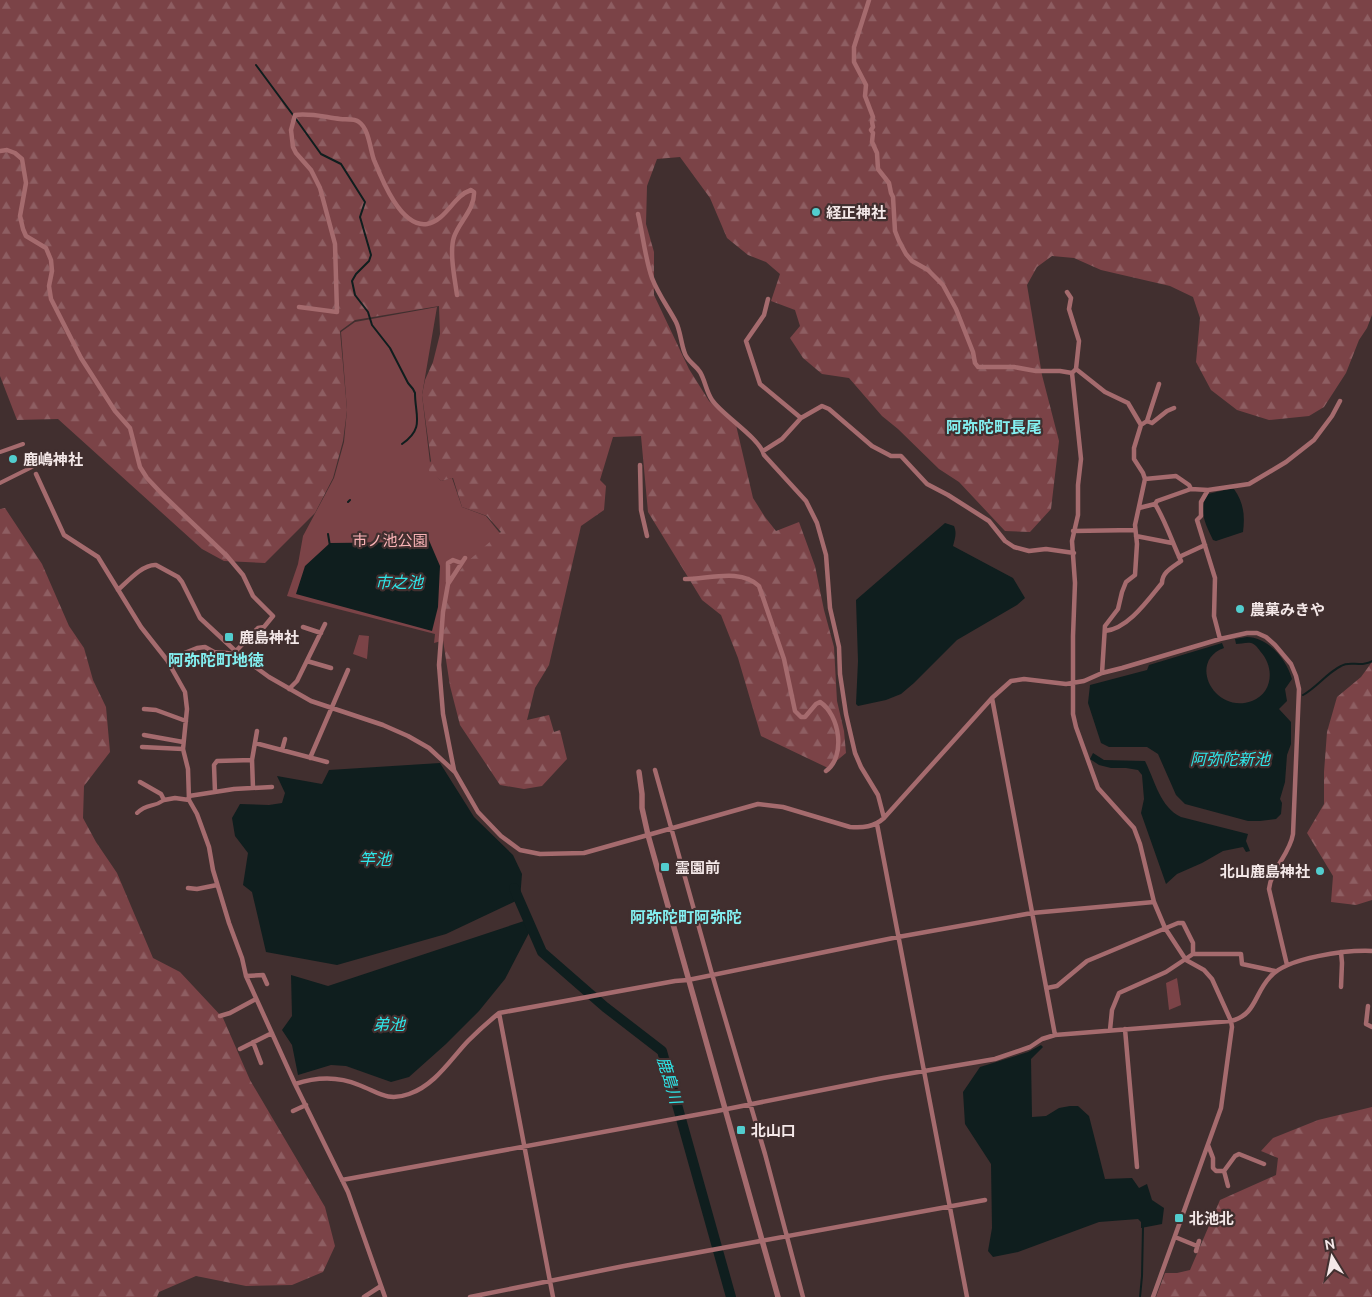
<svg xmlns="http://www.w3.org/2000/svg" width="1372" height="1297" font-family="Ubuntu,'Noto Sans JP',sans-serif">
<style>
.green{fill:#7b4347}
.forest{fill:url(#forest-firs)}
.water{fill:#0f1e1e}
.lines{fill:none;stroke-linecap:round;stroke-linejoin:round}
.stream{stroke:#0f1e1e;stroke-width:2}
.river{stroke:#0f1e1e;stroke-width:10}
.pedestrian{stroke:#a56b6e;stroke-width:4}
.minor{stroke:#a56b6e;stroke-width:4.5}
.tertiary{stroke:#a56b6e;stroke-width:5.5}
.poi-dot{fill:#52cdce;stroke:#412f2f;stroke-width:2}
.labels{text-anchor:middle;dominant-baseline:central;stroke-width:4.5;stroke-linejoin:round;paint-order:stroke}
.poi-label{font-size:15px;font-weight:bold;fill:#f4e8e8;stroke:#412f2f;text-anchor:start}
.park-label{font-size:15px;fill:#f8b2b5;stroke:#412f2f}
.neighbourhood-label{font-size:16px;font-weight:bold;fill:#83eff0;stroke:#412f2f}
.water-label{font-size:16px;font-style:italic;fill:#2ee7ea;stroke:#412f2f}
</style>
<defs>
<pattern id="forest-firs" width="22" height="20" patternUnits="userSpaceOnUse" patternTransform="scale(1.25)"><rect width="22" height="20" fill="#7b4347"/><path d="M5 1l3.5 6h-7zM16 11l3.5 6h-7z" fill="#8e5e62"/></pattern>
</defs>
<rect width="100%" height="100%" fill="#412f2f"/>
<path class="green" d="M437,307L422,395L431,471L441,481L452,478L462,507L486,516L499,532L504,534L445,640L434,643L435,634L287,596L298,564L303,536L334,478L344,442L347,410L341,332L355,322Z
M359,635L369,636L367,659L353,654Z
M1177,978L1181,1005L1169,1010L1166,983Z"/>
<path class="forest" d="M0,0H1372V315L1367,328L1359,340L1346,373L1324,407L1309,416L1269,420L1237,410L1211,390L1196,362L1200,318L1193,297L1170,286L1101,270L1074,258L1052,256L1037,267L1027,285L1042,375L1059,441L1051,509L1030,532L1005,531L959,482L939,469L898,429L882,416L849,378L822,374L803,358L790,338L800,326L795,310L771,301L780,274L766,262L748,255L727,238L710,198L680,157L657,159L647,186L646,224L654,252V295L689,369L709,401L736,425L753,498L765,517L776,531L799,522L815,566L824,610L834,647L837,701L844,731L846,753L828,768L761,736L738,658L721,615L702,600L648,512L641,436L613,437L600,480L606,486L604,510L581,526L549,665L535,688L527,720L549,715L554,732L560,730L567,759L542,786L524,789L500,785L460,725L450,686L441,627L450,584L466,563L501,532L487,516L462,507L453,478L441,481L429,471V464L431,461L422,395L425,380L433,362L440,334L439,306L355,320L340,331L347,410L343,441L333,478L315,513L265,563L224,561L202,549L58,419L17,420L0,376Z
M5,508L42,564L69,626L84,648L93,680L106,707L110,752L84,786L83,818L96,842L117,873L153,958L180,972L223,1018L250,1080L325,1207L335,1246L323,1272L292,1285L246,1286L196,1276L159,1292L157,1297H0V509Z
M1372,662V900L1356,905L1331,902L1333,876L1307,833L1324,804V772L1327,732L1337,697L1361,677Z
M1372,1107V1297H1156L1165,1273H1177L1190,1270L1220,1200L1276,1175L1278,1158L1261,1151L1273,1138L1318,1120Z"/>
<path class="water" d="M1229,489H1234C1244,503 1245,516 1243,532L1216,541L1213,540C1206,525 1197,509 1208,494Z
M945,523L954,526C957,534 955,538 953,546L1013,578L1025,598L1017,605L957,640L914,683L901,694L886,700L858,706L856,704L858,661L856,600Z
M428,538L440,566L438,607L432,631L296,594L305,566L330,543L417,542Z
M1247,637C1268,637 1287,660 1292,679L1285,689L1287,701L1279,709L1291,722V744L1287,755L1285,782L1280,799L1282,803L1281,814L1276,819L1260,821H1248L1185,804L1176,795L1158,754L1147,747H1109L1101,743L1088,703L1090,685L1147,670L1149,665L1222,643L1224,648C1187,661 1214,715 1252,701C1273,693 1275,667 1260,651C1258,648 1255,644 1251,643C1247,642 1240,644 1236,644L1235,639Z
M1093,753L1104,760L1145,761C1155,781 1160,807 1181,817L1248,834L1246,841L1250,851L1246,852L1243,847L1223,851L1202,863L1177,874L1166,884L1141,813L1144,799L1142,775L1138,770L1126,768H1111L1099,765L1090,759Z
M440,763L474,817L513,855L522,874L520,899L446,934L337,965L266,952L252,892L243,885L248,853L235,836L232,818L240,804L269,805L282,803L285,793L277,776L322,784L329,770Z
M527,920L531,929L505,979L479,1011L446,1044L409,1077L391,1082L346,1066L331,1065L298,1075L292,1045L282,1030L292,1016L291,975L328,986Z
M1041,1045L1043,1047L1031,1059L1032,1117L1046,1116L1059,1108L1070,1106H1078L1089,1116L1105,1179L1132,1178L1139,1188L1147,1184L1152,1200L1164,1208L1162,1224L1141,1228V1222L1138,1219L1099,1222L1018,1252L993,1257L988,1251L992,1228L991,1164L965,1124L963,1092L980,1067L1028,1052Z"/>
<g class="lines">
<path class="stream" d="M256,65L293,115
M296,119L321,154L341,164L365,202L360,217L371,255L369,261L356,274L352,281L355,295L368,312L372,325L390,348L408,383L413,389L415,393C415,416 425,428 402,444
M348,502L350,500
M328,534L330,546
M1303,695C1317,687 1327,673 1341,666C1350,660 1361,668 1372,661
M1140,1297L1142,1276L1143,1227"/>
<path class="river" d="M514,888L542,952L605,1007L662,1051L731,1297"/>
<path class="pedestrian" d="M0,452L23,444
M0,483L32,467
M137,813C147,803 153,808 164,800"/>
<path class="minor" d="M869,0L854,47V62L866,85L865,96L873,117L872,122L873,127L871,130L873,133L872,142L877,153L878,169L889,183L891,193L893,197L895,231L899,241L906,254L912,261L928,270L943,285L956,309L973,352L975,363L978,367H1014L1036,371H1060L1072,373L1076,369L1105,392L1128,403L1141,425
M0,151L7,150L15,153L22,159L26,183L20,216L23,229L26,236L46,248L51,260L52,271L49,286L51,299L81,358L115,411L130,428L140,467L147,478L163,495L227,556L243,575L253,596L273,616L264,627L258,628L236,651
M638,214C643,235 645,258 652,278C658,294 668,307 676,322C680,330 681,342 684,351C687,362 694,363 700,372C705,380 706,391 712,400C722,415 760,438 764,455L806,501L817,523L826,555L830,608L839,647L840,674L846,714L855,753L861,767L878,795L884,818
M1067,292L1071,298L1069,309L1079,341L1076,369
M768,299L764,315L746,341L760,384L801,418
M299,307L337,312L335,244L320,188L311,170L296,153L293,147L291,130L295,115C311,113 324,117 340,119C346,120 354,118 359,122C369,129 370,149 374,160C382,180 401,228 427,224C447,220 453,196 471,190L474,192C475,209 459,222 454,237C449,252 455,280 457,295
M1072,373L1081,459L1078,485V515L1072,541L1075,583L1073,636V714L1076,727L1098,788L1134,828L1140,844L1154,902L1165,928L1186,960L1204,970L1212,979L1231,1021L1232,1027L1221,1108L1153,1297
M1147,421L1152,423L1167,411L1174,408
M763,451L782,439L801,418L822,406L829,409L872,446L891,456H901L927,484L948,495L989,521L1005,541L1014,547L1029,551L1046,549L1074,553
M640,465L641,510L647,536
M36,474L64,535L98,557L141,627L167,660L185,692L187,709L183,749L188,769L189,800L197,814L209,847L213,870L229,923L242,958L246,976L295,1084L348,1192L385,1297
M1145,479L1176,476L1189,485L1191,489
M1208,490L1201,502V516L1197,520L1215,578L1214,616L1220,639
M1139,508L1155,504
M1073,531L1135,530
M1136,536L1172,543
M1179,557L1205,545
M685,579C708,579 741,568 759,586L784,659L795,711L801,717H805L816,704L820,702C840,715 846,757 826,771
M448,582V563L453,560L461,563
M118,590C128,581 143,564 156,565L178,577L182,582L200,618L243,658L269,677L311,701L383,725L408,736L429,748L455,772L478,812L501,836L520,850L540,854L584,853L758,804L783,807L850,827C863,828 874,827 884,818L992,698L1011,681L1024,679L1066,684L1084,681L1102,673L1122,668L1220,639L1247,633H1257L1266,637L1275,645L1291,664L1296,676L1299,689L1293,834C1290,854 1271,869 1269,889L1287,965
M303,627L321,633
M1105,631C1128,629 1148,600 1162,583C1162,572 1173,567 1181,561C1172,542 1166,522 1155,504L1157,501L1191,489L1208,490L1249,484L1286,462L1314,440L1332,416L1340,401
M167,660L197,648L205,647L214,652L227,653L239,656
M307,661L331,668
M1102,673L1105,626L1118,609L1122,592L1126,582L1135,575L1137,544L1135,525L1145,479L1143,473L1134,459V448L1141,425L1147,421L1159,384
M289,689L297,681L325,624
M992,698L1055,1035
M144,709L156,710L186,721
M144,735L183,742
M255,743L327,762
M142,747L183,749
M282,750L285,739
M310,758L348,670
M454,770L443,714L439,665L443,612L448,584L465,558
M655,770L712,974L765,1154L803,1297
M140,782L161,794L164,800L175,798L189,800
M253,788L252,760L257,731
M215,792L214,765L217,761L252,760
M189,796L234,789L272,787
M877,824L967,1297
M188,888L197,889L217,885
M246,976L263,975L267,984
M1341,987L1342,963L1341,952
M1047,988L1057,986L1087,961L1178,923H1183L1193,943V954
M1368,1006L1366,1024L1372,1027
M499,1013L553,1297
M220,1016L230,1013L256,999
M1125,1029L1137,1167
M1110,1030L1112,1010L1119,993L1166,972L1193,954H1241L1242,964L1275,971
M253,1042L261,1063
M240,1049L272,1033
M295,1084C316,1077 338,1076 359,1085C378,1092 387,1102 409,1094C435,1085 450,1060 468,1041C478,1031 488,1022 499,1013L675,981L688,980L898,937L1032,913L1154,902
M293,1111L306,1105
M1208,1145L1213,1158V1168L1216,1171H1224L1235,1156L1239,1154L1264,1164
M1224,1171L1228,1186
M342,1180L717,1111L883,1078L995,1059L1030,1047L1042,1039L1055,1035L1231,1021C1256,1015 1254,994 1270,977C1287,957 1347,950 1372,951
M1175,1237L1197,1246
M1196,1251L1199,1241
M364,1297L381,1286
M470,1297L624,1266L985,1200"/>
<path class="tertiary" d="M639,772L642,794V808L648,835L778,1297"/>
</g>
<g class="poi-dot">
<circle cx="816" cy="212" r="5"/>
<circle cx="13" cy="459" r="5"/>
<circle cx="1240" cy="609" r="5"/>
<rect x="224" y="632" width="10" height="10" rx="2.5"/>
<rect x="660" y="862" width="10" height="10" rx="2.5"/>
<circle cx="1320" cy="871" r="5"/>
<rect x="736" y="1125" width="10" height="10" rx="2.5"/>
<rect x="1174" y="1213" width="10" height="10" rx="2.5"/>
</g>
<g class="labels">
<g class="poi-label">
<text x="826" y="212">経正神社</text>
<text x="23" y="459">鹿嶋神社</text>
<text x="1250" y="609">農菓みきや</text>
<text x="239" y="637">鹿島神社</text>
<text x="675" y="867">霊園前</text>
<text x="1310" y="871" text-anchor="end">北山鹿島神社</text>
<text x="751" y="1130">北山口</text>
<text x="1189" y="1218">北池北</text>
</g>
<g class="park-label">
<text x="390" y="540">市ノ池公園</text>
</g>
<g class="neighbourhood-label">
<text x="994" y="427">阿弥陀町長尾</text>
<text x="216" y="660">阿弥陀町地徳</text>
<text x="686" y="917">阿弥陀町阿弥陀</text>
</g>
<g class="water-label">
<text x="399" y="582">市之池</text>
<text x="1230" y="759">阿弥陀新池</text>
<text x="375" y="859">竿池</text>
<text x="389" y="1024">弟池</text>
<text transform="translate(670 1080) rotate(73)">鹿島川</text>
</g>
</g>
<g transform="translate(1332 1257) rotate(350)" stroke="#412f2f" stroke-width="4" paint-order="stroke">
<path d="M0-4L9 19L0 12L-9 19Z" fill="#f4e8e8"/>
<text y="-8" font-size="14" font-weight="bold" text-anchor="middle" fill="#f4e8e8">N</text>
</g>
</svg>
